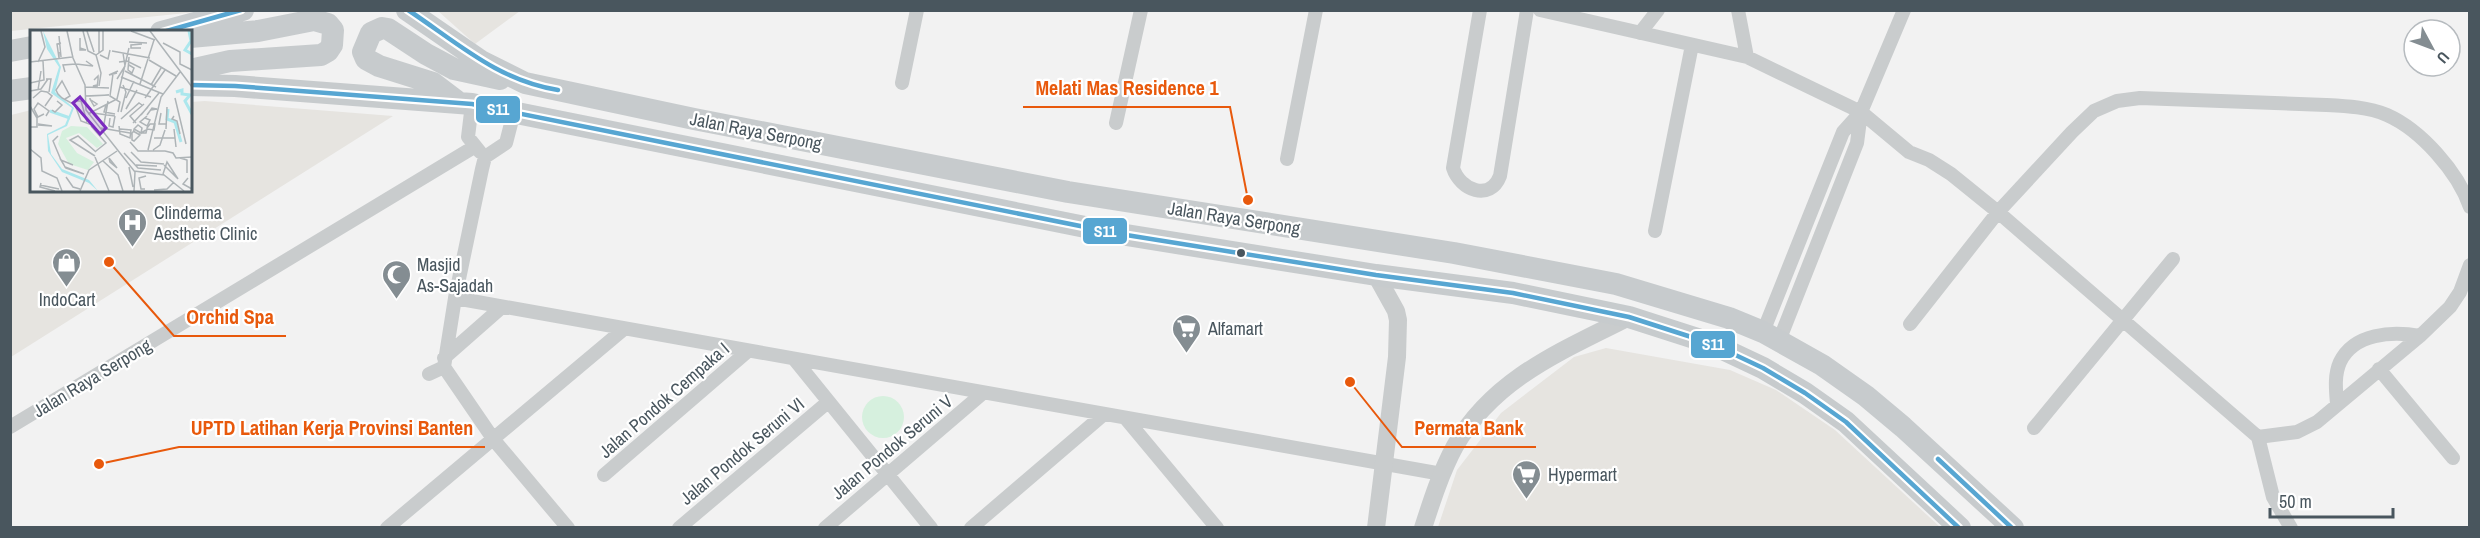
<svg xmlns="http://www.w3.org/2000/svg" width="2480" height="538" font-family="'Archivo Narrow',sans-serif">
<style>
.commercial{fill:#e6e4e0}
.park{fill:#d6f0de}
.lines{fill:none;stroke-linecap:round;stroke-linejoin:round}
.minor{stroke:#c9cccd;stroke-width:14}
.tertiary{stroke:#c9cccd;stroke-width:18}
.primary{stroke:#c7cbcd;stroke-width:22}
.bus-1-casing{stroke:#fff;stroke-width:9}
.bus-1{stroke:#57a6d2;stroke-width:4.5}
.bus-dot{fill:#49565e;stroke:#fff;stroke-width:2}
.labels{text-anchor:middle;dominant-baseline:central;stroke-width:4.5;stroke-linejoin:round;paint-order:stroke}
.street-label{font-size:18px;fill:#49565e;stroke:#fff}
.poi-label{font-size:18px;fill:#49565e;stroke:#fff;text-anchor:start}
.inset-river{fill:none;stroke:#ace7ed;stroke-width:3}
.inset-road{fill:none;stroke:#aeb4b7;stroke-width:1.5}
.view{fill:#7b2cbf;fill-opacity:0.15;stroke:#7b2cbf;stroke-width:3}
.inset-edge{fill:none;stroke:#49565e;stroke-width:3}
.leader{fill:none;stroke:#e8590c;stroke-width:2}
.callout-dot{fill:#e8590c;stroke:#fff;stroke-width:2}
.callout-label{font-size:20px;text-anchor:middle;font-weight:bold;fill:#e8590c;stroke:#fff;stroke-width:4.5;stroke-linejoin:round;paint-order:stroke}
.line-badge{stroke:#fff;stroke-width:2}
.badge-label{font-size:16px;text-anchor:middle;font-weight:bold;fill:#fff}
</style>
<rect width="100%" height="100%" fill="#f2f2f2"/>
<path class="commercial" d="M11,11H206L11,31Z
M438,11H520L475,44Z
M205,101L393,116L11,357V115L31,110L32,190H190L191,102Z
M1606,348L1730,370L1776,390L1835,430L1940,527H1438L1457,470L1501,413L1574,357Z"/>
<path class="park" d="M862 417a21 21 0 1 1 42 0a21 21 0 1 1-42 0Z"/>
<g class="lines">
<path class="minor" d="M1480,10L1453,168C1460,190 1490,202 1500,176L1527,10
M1540,10L1747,57L1861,112L1909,152L1929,160L1951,174L1998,212L2258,437L2297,432L2317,422L2420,336L2450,307L2460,292L2470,265
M1738,10L1747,57
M1640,33L1658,10
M902,83L917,10
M472,104L468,137L480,152
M1116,123L1141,10
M1287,159L1316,10
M1655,231L1692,45
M455,298L1442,474
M1910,324L1998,212L2072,132L2094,111L2117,101L2140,98L2326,105C2346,106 2368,107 2387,115C2421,130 2458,172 2470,207
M1763,332L1843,132L1861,112
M1779,341L1857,143L1861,112L1904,10
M444,358L502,307
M795,360L931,528
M444,367L455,298L482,169L485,157L506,143L514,112
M444,367L494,440L568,528
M2379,369L2453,458
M429,374L444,367
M2337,404C2336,391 2334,375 2340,362C2354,333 2392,331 2420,336
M1127,420L1217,528
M10,427L474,147
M2034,428L2173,259
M2258,437L2273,497L2291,528
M604,475L748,351
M387,528L624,329
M679,528L828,402
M825,528L983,393
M971,528L1103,415"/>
<path class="tertiary" d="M1376,528L1397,357L1398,320L1396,311L1376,275
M1423,528C1432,500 1441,472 1455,446C1494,378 1562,351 1629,317"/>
<path class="primary" d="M407,10L481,61L525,83L694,119L1068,192L1454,253L1616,284L1729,318L1763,332L1822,365L1866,396L1903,427L2013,528
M161,32L243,10
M190,37L258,31L314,20L328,24L333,30L332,45L328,51L321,55L230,61L190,70
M10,51L32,47
M190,85L235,86L472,104L1120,234L1376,275L1513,293L1629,317L1710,343L1763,368L1805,393L1846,422L1960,528
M10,91L32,88
M458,102L433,83L379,66L366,59L363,52L371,33L382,28L388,29L426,54L454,69L500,79"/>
<defs>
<path id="bus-1" d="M408,10C458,43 497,80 558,90
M163,32L241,10
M190,85L235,86L472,104L1120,234L1376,275L1513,293L1629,317L1710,343L1763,368L1805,393L1846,422L1959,528
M1938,459L2012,528"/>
</defs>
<use href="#bus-1" class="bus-1-casing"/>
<use href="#bus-1" class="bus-1"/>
</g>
<defs>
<symbol id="hospital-pin" viewBox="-11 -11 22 30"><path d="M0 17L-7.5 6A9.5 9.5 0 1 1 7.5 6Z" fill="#848d92" stroke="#fff"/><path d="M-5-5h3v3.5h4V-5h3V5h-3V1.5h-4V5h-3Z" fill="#fff"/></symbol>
<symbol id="shop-pin" viewBox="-11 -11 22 30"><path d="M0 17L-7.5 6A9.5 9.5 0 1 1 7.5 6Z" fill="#848d92" stroke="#fff"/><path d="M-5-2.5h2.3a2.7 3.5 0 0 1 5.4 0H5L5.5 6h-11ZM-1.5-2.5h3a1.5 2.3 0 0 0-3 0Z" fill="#fff"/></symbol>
<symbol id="mosque-pin" viewBox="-11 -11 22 30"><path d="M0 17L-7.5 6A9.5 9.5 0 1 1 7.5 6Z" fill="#848d92" stroke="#fff"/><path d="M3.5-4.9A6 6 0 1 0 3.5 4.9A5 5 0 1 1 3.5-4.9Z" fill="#fff"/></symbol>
<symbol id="supermarket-pin" viewBox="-11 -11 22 30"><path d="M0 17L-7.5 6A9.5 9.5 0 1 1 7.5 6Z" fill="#848d92" stroke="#fff"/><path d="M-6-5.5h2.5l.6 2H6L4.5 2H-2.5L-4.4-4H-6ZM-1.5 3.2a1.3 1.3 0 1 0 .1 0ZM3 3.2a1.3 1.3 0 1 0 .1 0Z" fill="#fff"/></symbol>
</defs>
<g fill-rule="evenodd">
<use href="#hospital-pin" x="116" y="206" width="33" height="45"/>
<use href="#shop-pin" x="50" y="246" width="33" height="45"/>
<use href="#mosque-pin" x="380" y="258" width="33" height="45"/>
<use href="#supermarket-pin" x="1170" y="312" width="33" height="45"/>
<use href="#supermarket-pin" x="1510" y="458" width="33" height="45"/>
</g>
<circle class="bus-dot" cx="1241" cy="253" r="5"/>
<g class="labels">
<g class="street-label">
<text transform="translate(756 131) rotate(11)">Jalan Raya Serpong</text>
<text transform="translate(1234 218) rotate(9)">Jalan Raya Serpong</text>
<text transform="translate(92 378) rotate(-31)">Jalan Raya Serpong</text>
<text transform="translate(664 400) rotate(-41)">Jalan Pondok Cempaka I</text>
<text transform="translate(892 447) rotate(-40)">Jalan Pondok Seruni V</text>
<text transform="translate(742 451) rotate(-40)">Jalan Pondok Seruni VI</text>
</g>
<g class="poi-label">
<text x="154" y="212">Clinderma<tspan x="154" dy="21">Aesthetic Clinic</tspan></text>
<text x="417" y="264">Masjid<tspan x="417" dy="21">As-Sajadah</tspan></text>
<text x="67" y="299" text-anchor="middle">IndoCart</text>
<text x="1208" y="328">Alfamart</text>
<text x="1548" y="474">Hypermart</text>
</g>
</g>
<g transform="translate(30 30)">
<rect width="162" height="162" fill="#f2f2f2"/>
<path d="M41,96L57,97L73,114L67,118L49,103L36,108L47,123L64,132L58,140L39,134L28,114L32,101Z" fill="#d6f0de"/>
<path d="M13,1L31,37L25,62L44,78L37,96L18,105L21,124L32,139L59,150L68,161L59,153L32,142L18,121L17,104L35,95L42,78L21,63L29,37L17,19Z" fill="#ace7ed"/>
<path class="inset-river" d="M159,1L161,11L155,20L162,24M146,62L152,60V64L160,65L155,71L162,84M138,79L137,89L145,92L151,112M20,81L40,88"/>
<path class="inset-road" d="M37,1L43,28L55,55L56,80L105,142L104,161M53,1L58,21L66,25M57,1L64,22M69,1V23M101,1L125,10M120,1L162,57M29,6L31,27M50,8V20H56L50,18M99,12L117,13M133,13L150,22V34L162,40M111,18H101V15L112,14M82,21L120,28M29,22V28L27,14L31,13M66,25L71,43L69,56M66,25L73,20V1M70,25L78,29L80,20M99,27L98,40L102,43L104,38L99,35M119,30L146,46M0,32L42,27M8,32L15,17L11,1M89,32L97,31L111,38M46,34L63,36L56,31M95,41L126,57M35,42L33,35L46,34M87,43L79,45L88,41M83,44L80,66L90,72L88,82M91,47L133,64M16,49H21L19,62M87,49L95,36L93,23M64,50L68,46V50L67,57L63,56L67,55M0,53L14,50L13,31M110,54L124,10M121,55L131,38M55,57L79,58M90,57L121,67M8,60L11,41M0,61L11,59L18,49M55,66L79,65L60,66M3,68L11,61L17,62L22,66L15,76M60,68V69L64,76L67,74L61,70M96,68L104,51M115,68L135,40M145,68L156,114M35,69L40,66L32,51L26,60L28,64L32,68L45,75L51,91L62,95M46,71H51L57,92M76,75L74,82L85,84M98,75L96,79L107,60M0,76L7,88V97H0M22,80L25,82L32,75L27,71M91,82L96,62L93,55M63,83L85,86M131,83L129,94H136M14,84L8,87L4,79L8,73L19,81L16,86M58,84L87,69L99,18M111,85L129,63M117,85L122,78L127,79L121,80M144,86L142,89L147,91L150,104M80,88L79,96L83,97L85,86M115,88L120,90L117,96L110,92L117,86M91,89L109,73L112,75M103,93L118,77M106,93L100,86L114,74M74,94L78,71M8,95L22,96L8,94M61,96L76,113L66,121M89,96L90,104L100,108L101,100L90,99M71,98L100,103M136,99L137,77M144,99L146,117M116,100L111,103H116L117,99V98L120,94H125L124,100L117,99M103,101L110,105L104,111L102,110V103L103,102L104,100V99L108,95L112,98L111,103L104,99M28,106L23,111L31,130M124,108H145M100,112L108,121H135L143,123L146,128L162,127M0,119L11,128L12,141L27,148L32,161M118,120L131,67L150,42M123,120L130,115L135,100M101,122L111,132L134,134M94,123L108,138L131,140M65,126L40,110L48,106L66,122M65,127L79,161M79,128L80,132L87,138L79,128M150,128L157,130V143M73,131L88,145L93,161M34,135L35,137L36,138L54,144L35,137M34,135L31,130L43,135M106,135L127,136M134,135L147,148M99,137L103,157M104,141L134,145L154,161M133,144L137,132L148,149M36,147L43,157L50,159M158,148L153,154L162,159M11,153L10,157L25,161M10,155L29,159M115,159H111L109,148L116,146M124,160L137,159L144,152M50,161L59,140L87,121"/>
<path class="view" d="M50,67L76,98L70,104L43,73Z"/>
<rect width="162" height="162" class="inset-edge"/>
</g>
<path class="leader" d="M1248 200L1230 107H1023M109 262L174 336H286M1350 382L1402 447H1536M99 464L179 447H485"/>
<g class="callout-dot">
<circle cx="1248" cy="200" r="6"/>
<circle cx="109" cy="262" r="6"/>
<circle cx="1350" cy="382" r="6"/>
<circle cx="99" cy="464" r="6"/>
</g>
<g class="callout-label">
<text x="1127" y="95">Melati Mas Residence 1</text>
<text x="230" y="324">Orchid Spa</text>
<text x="1469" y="435">Permata Bank</text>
<text x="332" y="435">UPTD Latihan Kerja Provinsi Banten</text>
</g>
<g class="line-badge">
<rect x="475" y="95" width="46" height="29" rx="6" fill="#57a6d2"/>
<rect x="1082" y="217" width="46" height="28" rx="6" fill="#57a6d2"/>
<rect x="1690" y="330" width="46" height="29" rx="6" fill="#57a6d2"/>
</g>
<g class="badge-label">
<text x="498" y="115">S11</text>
<text x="1105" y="237">S11</text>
<text x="1713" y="350">S11</text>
</g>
<rect width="2480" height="538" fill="none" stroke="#49565e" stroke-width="24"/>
<g transform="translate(2432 48) rotate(131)"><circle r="28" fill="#ffffff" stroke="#b6bbbf" stroke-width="1.5"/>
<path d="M0-4.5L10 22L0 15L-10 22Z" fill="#848d92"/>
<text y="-9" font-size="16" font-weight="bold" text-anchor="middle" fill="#49565e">U</text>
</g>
<path d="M2270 508v9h123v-9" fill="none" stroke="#49565e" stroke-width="3"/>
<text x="2279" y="508" font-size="18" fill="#49565e" stroke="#ffffff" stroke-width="4.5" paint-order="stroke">50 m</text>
</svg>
